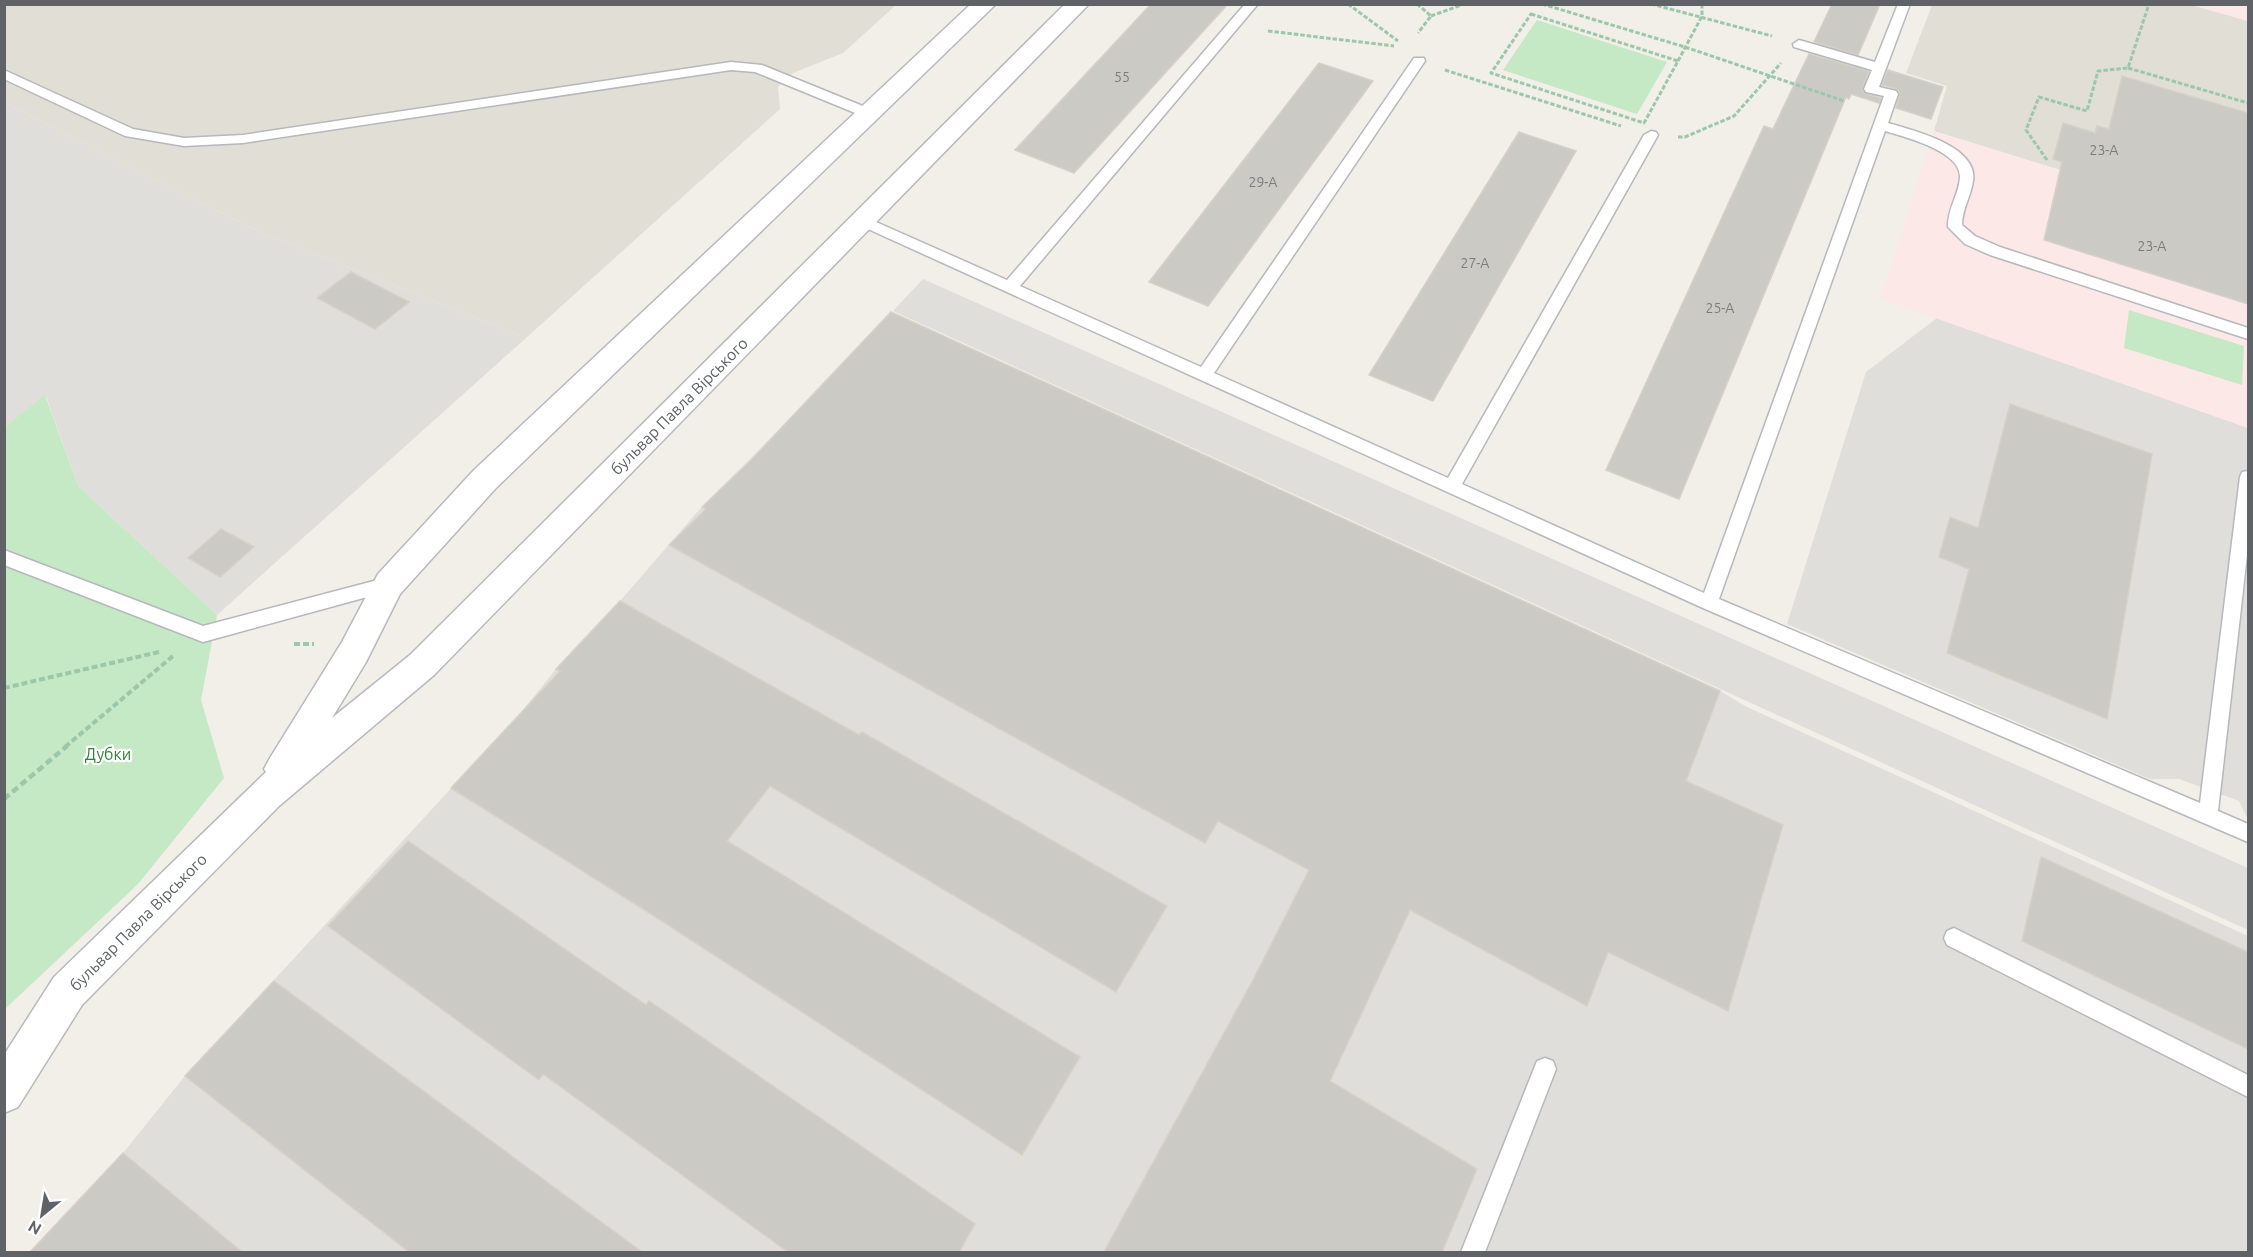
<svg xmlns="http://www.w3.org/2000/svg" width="2253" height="1257" font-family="Ubuntu,sans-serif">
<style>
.industrial{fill:#e0deda}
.education{fill:#e1ded6}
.medical{fill:#fce8e6}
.green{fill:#c5e8c5}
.building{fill:#cccac5;stroke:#d6d1c6;stroke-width:1.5}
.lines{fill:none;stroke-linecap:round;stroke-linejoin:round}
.lane-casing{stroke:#b5b8bc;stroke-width:3}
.secondary-casing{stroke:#b6babf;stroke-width:3}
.path-far2{stroke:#9cc7a9;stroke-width:3;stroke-dasharray:4.5 2;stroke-linecap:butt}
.path-far1{stroke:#9cc7a9;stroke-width:4;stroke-dasharray:6 3;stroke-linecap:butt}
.path{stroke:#9cc7a9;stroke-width:4.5;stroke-dasharray:7 4;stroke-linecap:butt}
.lane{fill:#fff;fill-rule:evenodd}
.secondary{fill:#fff;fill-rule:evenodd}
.labels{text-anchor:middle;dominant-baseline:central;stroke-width:4.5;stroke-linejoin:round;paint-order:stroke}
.number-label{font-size:14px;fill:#7a7d7f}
.street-label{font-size:16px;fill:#5f6368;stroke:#fff}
.park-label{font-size:16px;fill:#348238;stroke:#fff}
</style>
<rect width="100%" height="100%" fill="#f1efe8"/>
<path class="industrial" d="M5,103L260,232L526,338L217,615L78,486L46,396L5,427Z
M923,279L2248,868V930L893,311Z
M891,312L1720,691L1747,707L2248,936V1252H30L123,1153L185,1076L519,715L556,669L620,601L698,511L785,424Z
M1937,318L2248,428V820L2239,801L2179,779H2150L1787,624L1866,372Z"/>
<path class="education" d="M4,5H896L843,53L793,73L786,79L778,87L780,109L526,338L260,232L5,103Z
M1932,5H2192L2248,21V219L2211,207L2209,216L1934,131L1947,86L1906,73Z"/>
<path class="medical" d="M2192,5H2248V21Z
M1934,131L2209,216L2211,207L2248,219V428L1881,299Z"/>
<path class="green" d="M1537,20L1667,62L1637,114L1503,70Z
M2129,310L2244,346L2242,385L2124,348Z
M45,395L78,486L217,615L201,700L224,778L138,884L5,1009V427Z"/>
<path class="building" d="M1151,4H1228L1074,173L1015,150Z
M1832,4H1880L1858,55L1814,42Z
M1809,54L1869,71L1862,90L1866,94L1881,98L1879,103L1851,94L1849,99L1846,97L1679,499L1606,470L1764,126L1773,129Z
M1319,63L1373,81L1208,306L1149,282Z
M1888,70L1943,87L1931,119L1896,108L1900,93L1897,89L1882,85Z
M2122,76L2248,113V304L2044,240L2062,162L2053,159L2063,123L2095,133L2097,126L2109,129Z
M1519,132L1576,151L1433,401L1369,375Z
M351,272L409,302L375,329L317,298Z
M891,312L1720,691L1686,781L1783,825L1728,1011L1608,952L1587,1006L1410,910L1330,1081L1477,1169L1442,1252H1104L1253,980L1309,870L1218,821L1205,843L669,545L706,509L702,507L751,460Z
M2010,404L2152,454L2107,719L1947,653L1969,569L1939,557L1950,517L1978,528Z
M221,529L254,547L220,577L188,558Z
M620,601L859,735L862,732L1167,906L1116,992L770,786L727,841L1080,1057L1022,1155L662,921L451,788L560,671L556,669Z
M408,841L646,1005L649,1001L975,1224L959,1252H788L543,1074L539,1080L328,926Z
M2041,857L2248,952V1049L2022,941Z
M274,981L642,1252H409L185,1076Z
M123,1153L242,1252H30Z"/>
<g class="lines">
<defs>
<path id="lane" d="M1245,4H1258L1020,286L1201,367L1414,58H1424L1425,61L1214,373L1448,478L1644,135L1651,131L1656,132L1658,135L1462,484L1704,593L1884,96L1866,92L1864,89L1872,70L1794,47L1793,44L1799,40L1875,62L1898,4H1910L1879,87L1896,91L1898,94L1888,123C1912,130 1979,146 1973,181C1971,196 1962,209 1962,225L1975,236L2000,247L2248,328V339L1990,255L1965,244L1948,227C1947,209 1959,195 1960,177C1961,151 1905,137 1885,131L1719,599L2200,803L2240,477L2242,472L2248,471V546L2218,811L2248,824V842L1703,608L857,224L855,221L862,216L867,218L1007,280Z
M731,62L762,65L875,111L877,114L870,118L865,117L755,72L731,70L243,143L184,146L125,136L4,79V70L133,129L184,138L243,135Z
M4,550L203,626L389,577L395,579L398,584L395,589L389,591L203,642L4,565Z
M1954,928L2248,1075V1097L1947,945L1944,938L1947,931Z
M1545,1058L1553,1061L1556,1069L1485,1252H1461L1537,1061Z"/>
<path id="secondary" d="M971,4H996L496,488L400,594L366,662L332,718L410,655L1065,4H1089L434,675L279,806L82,1005L18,1107L4,1113V1055L54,977L266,772L264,769L270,758L342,642L378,574L474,470Z"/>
</defs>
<use href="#lane" class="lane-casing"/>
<use href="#secondary" class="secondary-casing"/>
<path class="path-far2" d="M1348,4L1398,41
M1417,4L1431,16L1418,33
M1542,4L1685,47L1844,101
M1651,4L1772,36
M1531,14L1678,61L1644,123L1491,73Z
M1431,16L1464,4
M1268,31L1394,46
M1678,61L1702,16V4
M2128,68L2248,103
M1445,70L1621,126
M1678,137H1685L1734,116L1781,63
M2047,160L2026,130L2039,97L2087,111L2098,71L2128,68L2149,4"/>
<path class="path-far1" d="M294,644H314
M4,688L159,652
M65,747L173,656"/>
<path class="path" d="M4,799L67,746"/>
<use href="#lane" class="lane"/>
<use href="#secondary" class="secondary"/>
</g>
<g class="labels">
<g class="number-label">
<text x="1122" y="77">55</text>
<text x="2104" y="150">23-А</text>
<text x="1263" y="182">29-А</text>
<text x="2152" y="246">23-А</text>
<text x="1475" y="263">27-А</text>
<text x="1720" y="308">25-А</text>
</g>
<g class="street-label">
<text transform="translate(679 406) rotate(-45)">бульвар Павла Вірського</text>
<text transform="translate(138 922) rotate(-45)">бульвар Павла Вірського</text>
</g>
<g class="park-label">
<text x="108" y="754">Дубки</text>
</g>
</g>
<rect width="2253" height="1257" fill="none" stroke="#5f6368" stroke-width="12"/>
<g transform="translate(42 1215) rotate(210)" stroke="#ffffff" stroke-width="4.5" paint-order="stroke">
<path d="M0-4.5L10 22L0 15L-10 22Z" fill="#5f6368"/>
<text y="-9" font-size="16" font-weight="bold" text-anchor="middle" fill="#5f6368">N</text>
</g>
</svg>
